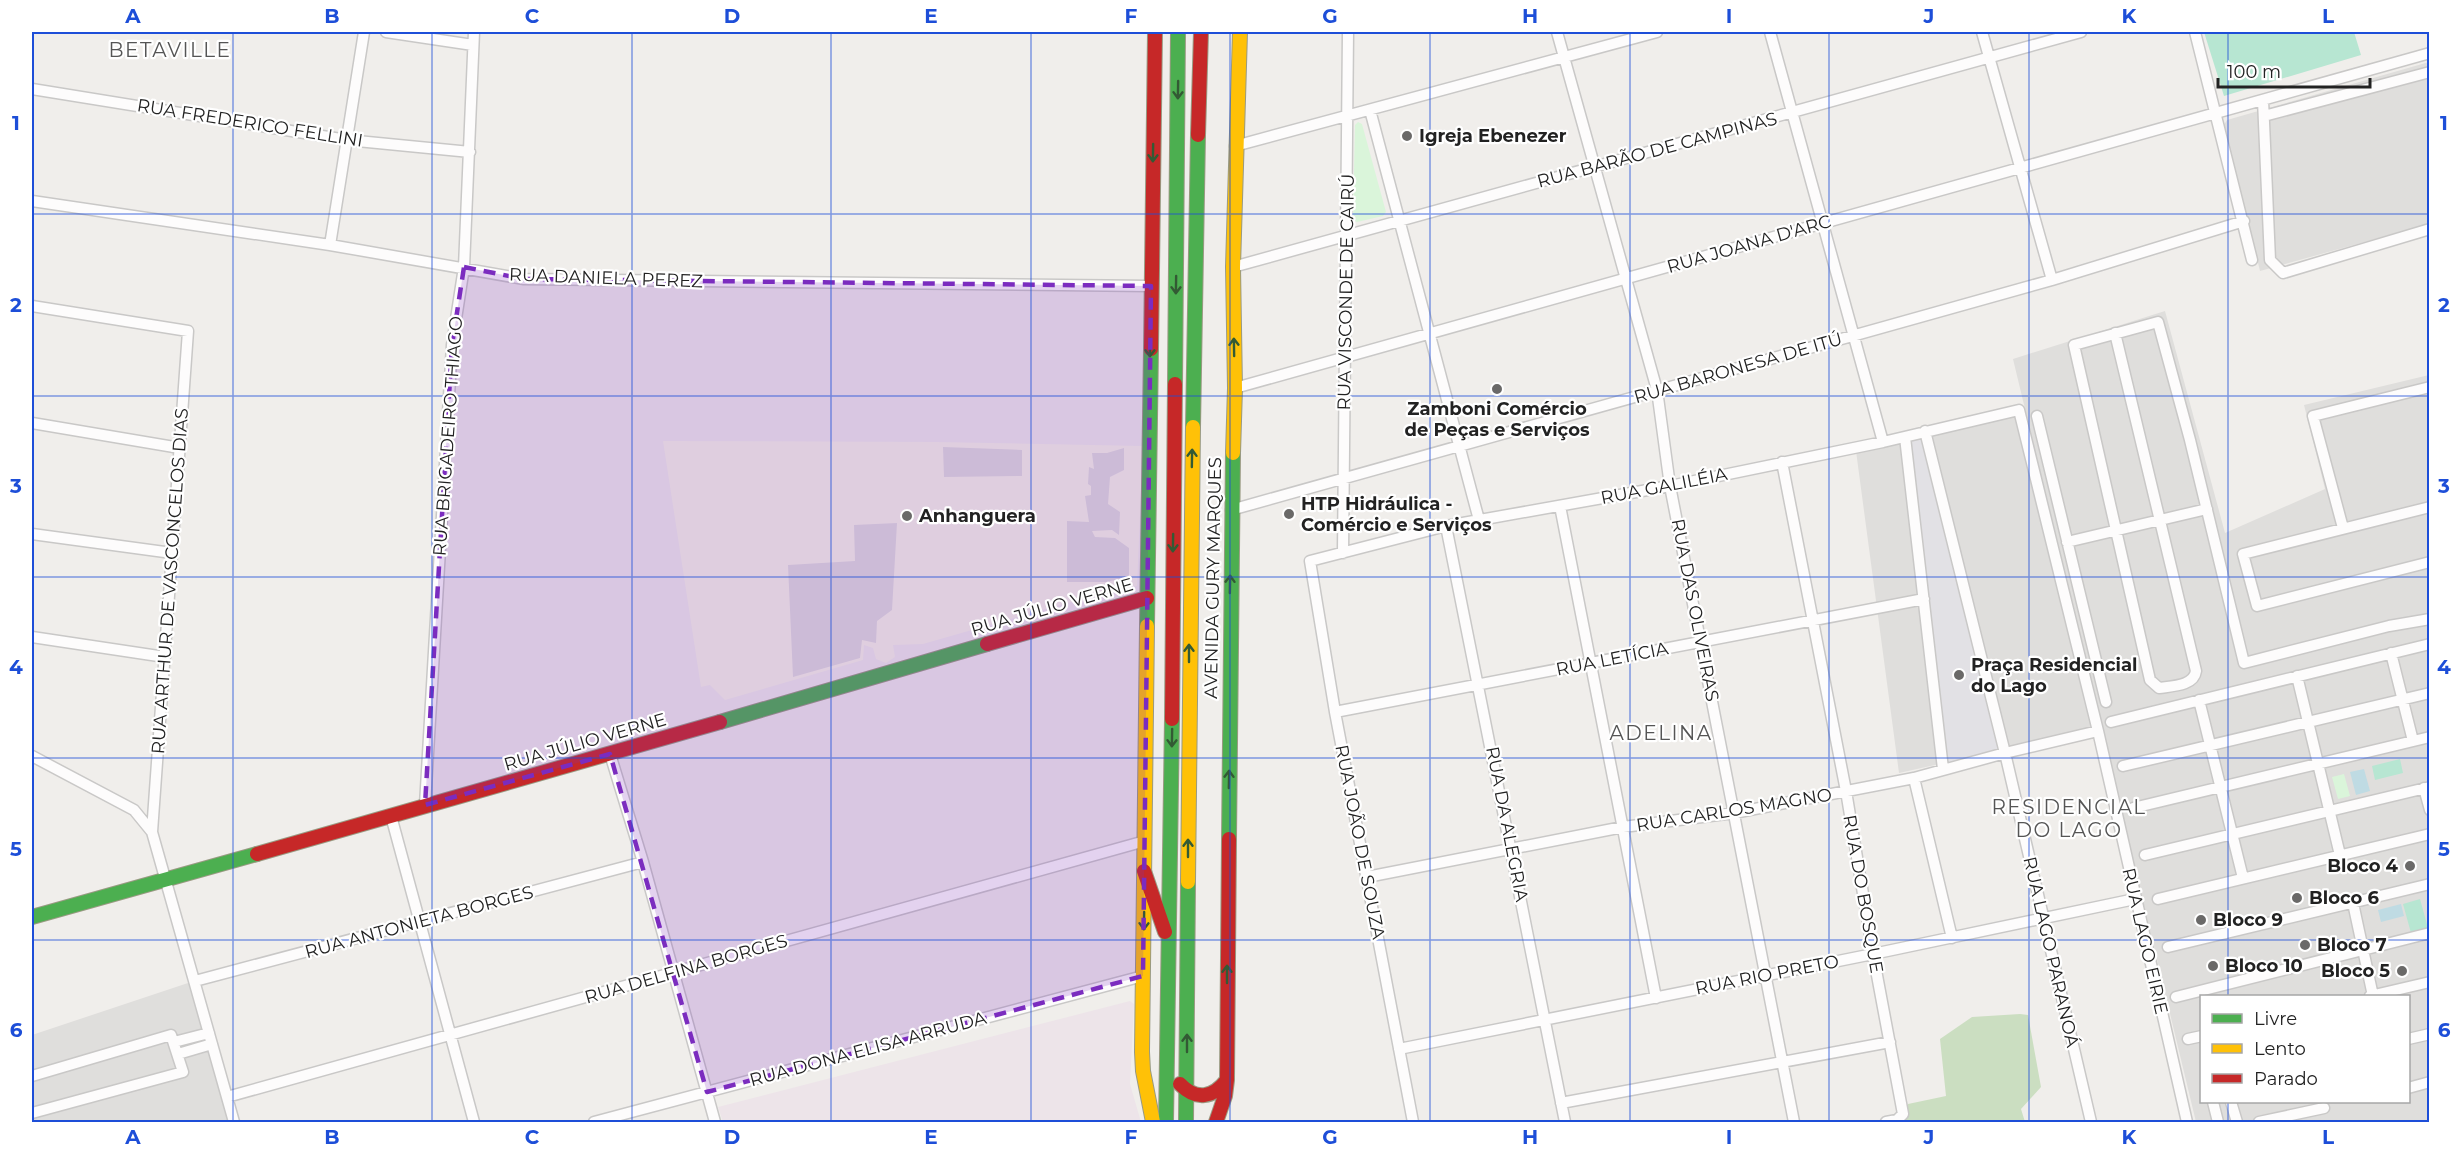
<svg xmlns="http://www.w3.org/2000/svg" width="2461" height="1154" font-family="Montserrat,sans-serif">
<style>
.residential{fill:#dfdedc;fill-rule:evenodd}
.industrial{fill:#ede4e9}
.education{fill:#f8f7e8}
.forest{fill:#cbdec1}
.park{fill:#daf5da}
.pitch{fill:#b7e6d2}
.parking{fill:#e0dfde}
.plaza{fill:#e2e1e5}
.water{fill:#bfdbe3}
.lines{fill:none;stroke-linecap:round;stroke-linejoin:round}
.street-casing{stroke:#c9c8c7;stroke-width:13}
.fast-casing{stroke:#999a82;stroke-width:16}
.slow-casing{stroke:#999a82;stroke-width:16}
.jam-casing{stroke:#999a82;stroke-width:16}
.street{stroke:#fdfcfc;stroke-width:10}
.fast{stroke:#4caf50;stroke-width:14}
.slow{stroke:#ffc107;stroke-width:14}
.jam{stroke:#c62828;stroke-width:14}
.oneway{stroke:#335a34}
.marked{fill:#7b2cbf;fill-opacity:0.2;stroke:#7b2cbf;stroke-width:4.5;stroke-dasharray:12 8;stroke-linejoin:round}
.grid{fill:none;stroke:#1d4ed8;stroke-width:1.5;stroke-opacity:0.55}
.poi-dot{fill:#6a6968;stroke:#fff;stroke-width:2}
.labels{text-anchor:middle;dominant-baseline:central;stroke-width:4.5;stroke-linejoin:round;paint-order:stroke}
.street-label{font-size:18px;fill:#222;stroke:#fff}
.poi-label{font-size:18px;font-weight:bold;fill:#222;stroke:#fff;text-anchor:start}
.neighbourhood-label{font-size:20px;letter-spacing:1.5px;fill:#555;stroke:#fff}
.neatline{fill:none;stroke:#1d4ed8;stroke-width:2}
.grid-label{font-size:20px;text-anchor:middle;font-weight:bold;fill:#1d4ed8}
</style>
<rect width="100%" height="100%" fill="#f0eeeb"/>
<path class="residential" d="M2429,62V224L2260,271L2224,125L2227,120Z
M2165,311L2225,533L2325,489L2304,405L2429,375V1122H2196L2013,359ZM2202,996H2408V1102H2202Z
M2017,414L2096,729L1899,773L1856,451Z
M194,981L233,1122H32V1035Z"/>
<path class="industrial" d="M1130,1001L1134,1004L1130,1084L1141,1122H723L718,1107Z"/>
<path class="education" d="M663,441L936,442L1143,446L1137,586L1056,606L923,644L893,645L895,657L886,663L876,659L873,648L864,645L863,660L725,700L710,685L701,687Z"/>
<path class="forest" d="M2020,1014L2028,1015L2041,1087L2021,1109L2025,1122H1903L1908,1104L1946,1096L1940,1039L1972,1017Z"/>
<path class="park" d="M1358,122L1362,124L1386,212L1383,216L1357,222L1353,220L1355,125Z
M2344,774L2350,796L2338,799L2332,777Z"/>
<path class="pitch" d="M2204,32H2354L2361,55L2224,96Z
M2400,759L2403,773L2375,780L2372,766Z
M2420,899L2428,928L2411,933L2403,904Z"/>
<path class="parking" d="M943,447L1022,450V476L944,477Z
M1124,448V470L1110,477L1108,504L1120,512L1119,535L1112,530L1092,531L1095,537L1115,538L1129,548V577L1106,582H1067V521L1089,522L1085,496L1091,495V486L1088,484L1089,467L1094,469L1092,453H1107Z
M897,523L892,610L877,621L876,643L862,640L860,658L793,677L788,565L855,561L854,525Z"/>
<path class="plaza" d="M1924,435L2001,751L1945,763L1906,439Z"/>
<path class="water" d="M2364,769L2370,791L2356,795L2350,772Z
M2401,904L2404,916L2381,922L2378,910Z"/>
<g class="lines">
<defs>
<path id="street" d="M386,32L473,45
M1557,32L1657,390L1670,486L1794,1122
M1770,32L1883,442
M1982,32L2052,280
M2195,32L2252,260
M32,89L347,140L470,152
M2263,100L2270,260L2283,273L2430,229
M1370,110L1479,520
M2264,116L2430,72
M1235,146L1657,32
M32,201L330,245L524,279L1151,286
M330,245L364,32
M1233,267L2081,32
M32,306L188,331L152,832
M2115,333L2196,671C2194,686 2172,686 2159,688L2150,680L2074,345L2158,322L2190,440L2244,663L2389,626L2430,619
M1235,388L2430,53
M2037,416L2106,702
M32,423L180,448
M1925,431L2005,753L2091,1122
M1905,437L1943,769
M1782,462L1846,791L1873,954L1903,1114L1897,1120L1886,1122
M1560,506L1656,998
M2430,507L2243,554L2257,606L2430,562
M1231,510L2052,280L2244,221
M1446,526L1565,1122
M2343,528L2313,416L2430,387
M32,534L172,553
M2067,542L2207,509
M1343,553L1348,32
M32,637L165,657
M2391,653L2413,741
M2297,676L2340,855
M2199,700L2243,878
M1335,712L1924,599
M2111,722L2430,644
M610,754L643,862L715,1122
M32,756L134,810L152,832L234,1122
M2123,766L2430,693
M1914,778L1952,938
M2424,788L2430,810
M425,805L452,345L464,267L474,32
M2133,808L2430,737
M391,816L474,1122
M2145,855L2430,787
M1367,877L1623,827L1734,813L1914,778L2005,753L2098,731
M2158,899L2430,834
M2353,903L2373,996
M2168,947L2430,884
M195,981L643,862
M2370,996L2430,982
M2176,997L2430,933
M2188,1039L2202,1036
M2408,1039L2430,1034
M174,1042L209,1033
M1399,1049L1873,954L2135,899
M178,1054L212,1044
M32,1076L171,1035L183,1072L32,1113
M2408,1088L2430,1082
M227,1097L1145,841
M2213,1102L2218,1122
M2231,1102L2237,1122
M1561,1103L1890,1042
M594,1122L1143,976
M1413,1122L1335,712L1310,561L1446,526L1670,486L1883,442L2019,410L2098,731L2187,1122
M2259,1122L2324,1108"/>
<path id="fast" d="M1175,384L1178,32
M1193,427L1198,135
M1147,626L1151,349
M720,722L987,644
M1229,839L1233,453
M32,917L257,854
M1166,1122L1172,719
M1186,1122L1188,882"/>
<path id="slow" d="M1233,453L1235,388L1233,267L1240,32
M1147,626L1142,1052L1143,1071L1153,1122
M1188,882L1193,427"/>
<path id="jam" d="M1198,135L1201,32
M1151,349L1155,32
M987,644L1147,598
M1172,719L1175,384
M257,854L720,722
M1144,871L1165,932
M1180,1084C1196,1101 1213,1098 1227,1080
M1216,1122L1225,1096L1227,1080L1229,839"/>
</defs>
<use href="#street" class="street-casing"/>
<use href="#fast" class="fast-casing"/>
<use href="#slow" class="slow-casing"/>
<use href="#jam" class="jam-casing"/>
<use href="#street" class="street"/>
<use href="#fast" class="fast"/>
<use href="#slow" class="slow"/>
<use href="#jam" class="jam"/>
</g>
<defs><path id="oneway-shaft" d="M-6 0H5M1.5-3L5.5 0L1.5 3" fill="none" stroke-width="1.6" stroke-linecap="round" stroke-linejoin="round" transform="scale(1.5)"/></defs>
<g class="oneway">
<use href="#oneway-shaft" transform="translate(1178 90) rotate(91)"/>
<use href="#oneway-shaft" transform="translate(1153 153) rotate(91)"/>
<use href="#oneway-shaft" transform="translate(1176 285) rotate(91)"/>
<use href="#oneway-shaft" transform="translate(1234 347) rotate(-91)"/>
<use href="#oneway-shaft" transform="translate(1150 348) rotate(91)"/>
<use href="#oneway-shaft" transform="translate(1192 458) rotate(-89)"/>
<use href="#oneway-shaft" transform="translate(1173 543) rotate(91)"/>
<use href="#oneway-shaft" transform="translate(1230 584) rotate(-89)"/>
<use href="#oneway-shaft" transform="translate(1189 653) rotate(-90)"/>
<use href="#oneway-shaft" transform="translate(1172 738) rotate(91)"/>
<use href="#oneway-shaft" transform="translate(1229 779) rotate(-89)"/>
<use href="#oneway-shaft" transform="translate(1188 848) rotate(-90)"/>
<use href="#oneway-shaft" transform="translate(1144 921) rotate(91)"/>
<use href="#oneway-shaft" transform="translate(1227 974) rotate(-90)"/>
<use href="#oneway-shaft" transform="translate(1187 1043) rotate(-90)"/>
</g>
<path class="marked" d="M464,267L524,279L1151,286L1143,976L707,1092L610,754L425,805L452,345Z"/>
<path class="grid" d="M233,32V1122M432,32V1122M632,32V1122M831,32V1122M1031,32V1122M1230,32V1122M1430,32V1122M1630,32V1122M1829,32V1122M2029,32V1122M2228,32V996M32,214H2430M32,396H2430M32,577H2430M32,758H2430M32,940H2430M2228,1102V1122"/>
<g class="poi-dot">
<circle cx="1407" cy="136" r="6"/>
<circle cx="1497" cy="389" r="6"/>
<circle cx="1289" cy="514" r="6"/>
<circle cx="907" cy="516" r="6"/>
<circle cx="1959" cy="675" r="6"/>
<circle cx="2410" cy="866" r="6"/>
<circle cx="2297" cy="898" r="6"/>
<circle cx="2201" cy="920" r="6"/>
<circle cx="2305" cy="945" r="6"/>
<circle cx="2213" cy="966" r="6"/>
<circle cx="2402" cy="971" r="6"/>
</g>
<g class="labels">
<g class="street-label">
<text transform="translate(250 123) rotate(9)">RUA FREDERICO FELLINI</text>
<text transform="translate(1657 150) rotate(-15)">RUA BARÃO DE CAMPINAS</text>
<text transform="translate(1749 244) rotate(-16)">RUA JOANA D'ARC</text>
<text transform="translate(606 278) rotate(2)">RUA DANIELA PEREZ</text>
<text transform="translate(1346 292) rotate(-89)">RUA VISCONDE DE CAIRÚ</text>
<text transform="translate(1738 368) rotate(-16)">RUA BARONESA DE ITÚ</text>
<text transform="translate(448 436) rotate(-86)">RUA BRIGADEIRO THIAGO</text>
<text transform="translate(1664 486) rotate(-11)">RUA GALILÉIA</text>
<text transform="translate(1213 578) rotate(-89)">AVENIDA GURY MARQUES</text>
<text transform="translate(170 581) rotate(-86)">RUA ARTHUR DE VASCONCELOS DIAS</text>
<text transform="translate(1052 607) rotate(-16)">RUA JÚLIO VERNE</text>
<text transform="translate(1695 610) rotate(79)">RUA DAS OLIVEIRAS</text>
<text transform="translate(1612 659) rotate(-11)">RUA LETÍCIA</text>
<text transform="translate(585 742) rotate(-16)">RUA JÚLIO VERNE</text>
<text transform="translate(1734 810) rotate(-9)">RUA CARLOS MAGNO</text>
<text transform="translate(1507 824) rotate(79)">RUA DA ALEGRIA</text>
<text transform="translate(1360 842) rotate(79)">RUA JOÃO DE SOUZA</text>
<text transform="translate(1863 894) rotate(80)">RUA DO BOSQUE</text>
<text transform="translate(419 922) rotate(-15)">RUA ANTONIETA BORGES</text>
<text transform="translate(2145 941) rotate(77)">RUA LAGO EIRIE</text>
<text transform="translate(2051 952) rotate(77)">RUA LAGO PARANOÁ</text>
<text transform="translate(686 969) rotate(-16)">RUA DELFINA BORGES</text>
<text transform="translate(1767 975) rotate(-11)">RUA RIO PRETO</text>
<text transform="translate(868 1049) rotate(-15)">RUA DONA ELISA ARRUDA</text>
</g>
<g class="poi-label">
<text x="1419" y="136">Igreja Ebenezer</text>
<text x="1497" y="409" text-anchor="middle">Zamboni Comércio<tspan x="1497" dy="21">de Peças e Serviços</tspan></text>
<text x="1301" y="504">HTP Hidráulica -<tspan x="1301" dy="21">Comércio e Serviços</tspan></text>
<text x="919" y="516">Anhanguera</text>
<text x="1971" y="665">Praça Residencial<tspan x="1971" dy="21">do Lago</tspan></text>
<text x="2398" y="866" text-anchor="end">Bloco 4</text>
<text x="2309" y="898">Bloco 6</text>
<text x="2213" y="920">Bloco 9</text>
<text x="2317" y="945">Bloco 7</text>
<text x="2225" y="966">Bloco 10</text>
<text x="2390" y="971" text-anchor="end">Bloco 5</text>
</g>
<g class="neighbourhood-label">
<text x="170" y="50">BETAVILLE</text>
<text x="1661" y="733">ADELINA</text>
<text x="2069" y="807">RESIDENCIAL<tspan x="2069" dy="23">DO LAGO</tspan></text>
</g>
</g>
<rect width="2461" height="1154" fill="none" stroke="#ffffff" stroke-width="66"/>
<rect x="2200" y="995" width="210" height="108" fill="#ffffff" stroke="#a7a7a7" stroke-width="1.5"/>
<rect x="2212" y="1014" width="30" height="9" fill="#4caf50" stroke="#a7a7a7" stroke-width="1.5"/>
<text x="2254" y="1025" font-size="18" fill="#222222">Livre</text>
<rect x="2212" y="1044" width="30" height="9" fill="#ffc107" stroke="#a7a7a7" stroke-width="1.5"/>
<text x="2254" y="1055" font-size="18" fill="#222222">Lento</text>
<rect x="2212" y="1074" width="30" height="9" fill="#c62828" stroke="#a7a7a7" stroke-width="1.5"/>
<text x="2254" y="1085" font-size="18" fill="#222222">Parado</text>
<path d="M2218 78v9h152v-9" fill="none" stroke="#222222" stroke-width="3"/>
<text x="2227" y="78" font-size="18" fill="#222222" stroke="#ffffff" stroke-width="4.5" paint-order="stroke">100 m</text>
<rect x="33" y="33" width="2395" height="1088" class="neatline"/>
<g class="grid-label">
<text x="133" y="23">A</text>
<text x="332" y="23">B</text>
<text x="532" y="23">C</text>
<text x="732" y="23">D</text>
<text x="931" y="23">E</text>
<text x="1131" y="23">F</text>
<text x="1330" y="23">G</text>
<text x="1530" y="23">H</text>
<text x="1729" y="23">I</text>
<text x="1929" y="23">J</text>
<text x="2129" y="23">K</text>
<text x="2328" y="23">L</text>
<text x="16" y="130">1</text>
<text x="2444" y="130">1</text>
<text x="16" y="312">2</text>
<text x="2444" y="312">2</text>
<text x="16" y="493">3</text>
<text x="2444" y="493">3</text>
<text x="16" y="674">4</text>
<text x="2444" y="674">4</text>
<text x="16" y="856">5</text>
<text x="2444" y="856">5</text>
<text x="16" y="1037">6</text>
<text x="2444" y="1037">6</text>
<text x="133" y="1144">A</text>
<text x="332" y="1144">B</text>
<text x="532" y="1144">C</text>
<text x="732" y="1144">D</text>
<text x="931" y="1144">E</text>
<text x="1131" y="1144">F</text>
<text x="1330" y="1144">G</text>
<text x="1530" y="1144">H</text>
<text x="1729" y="1144">I</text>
<text x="1929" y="1144">J</text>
<text x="2129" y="1144">K</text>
<text x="2328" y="1144">L</text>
</g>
</svg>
